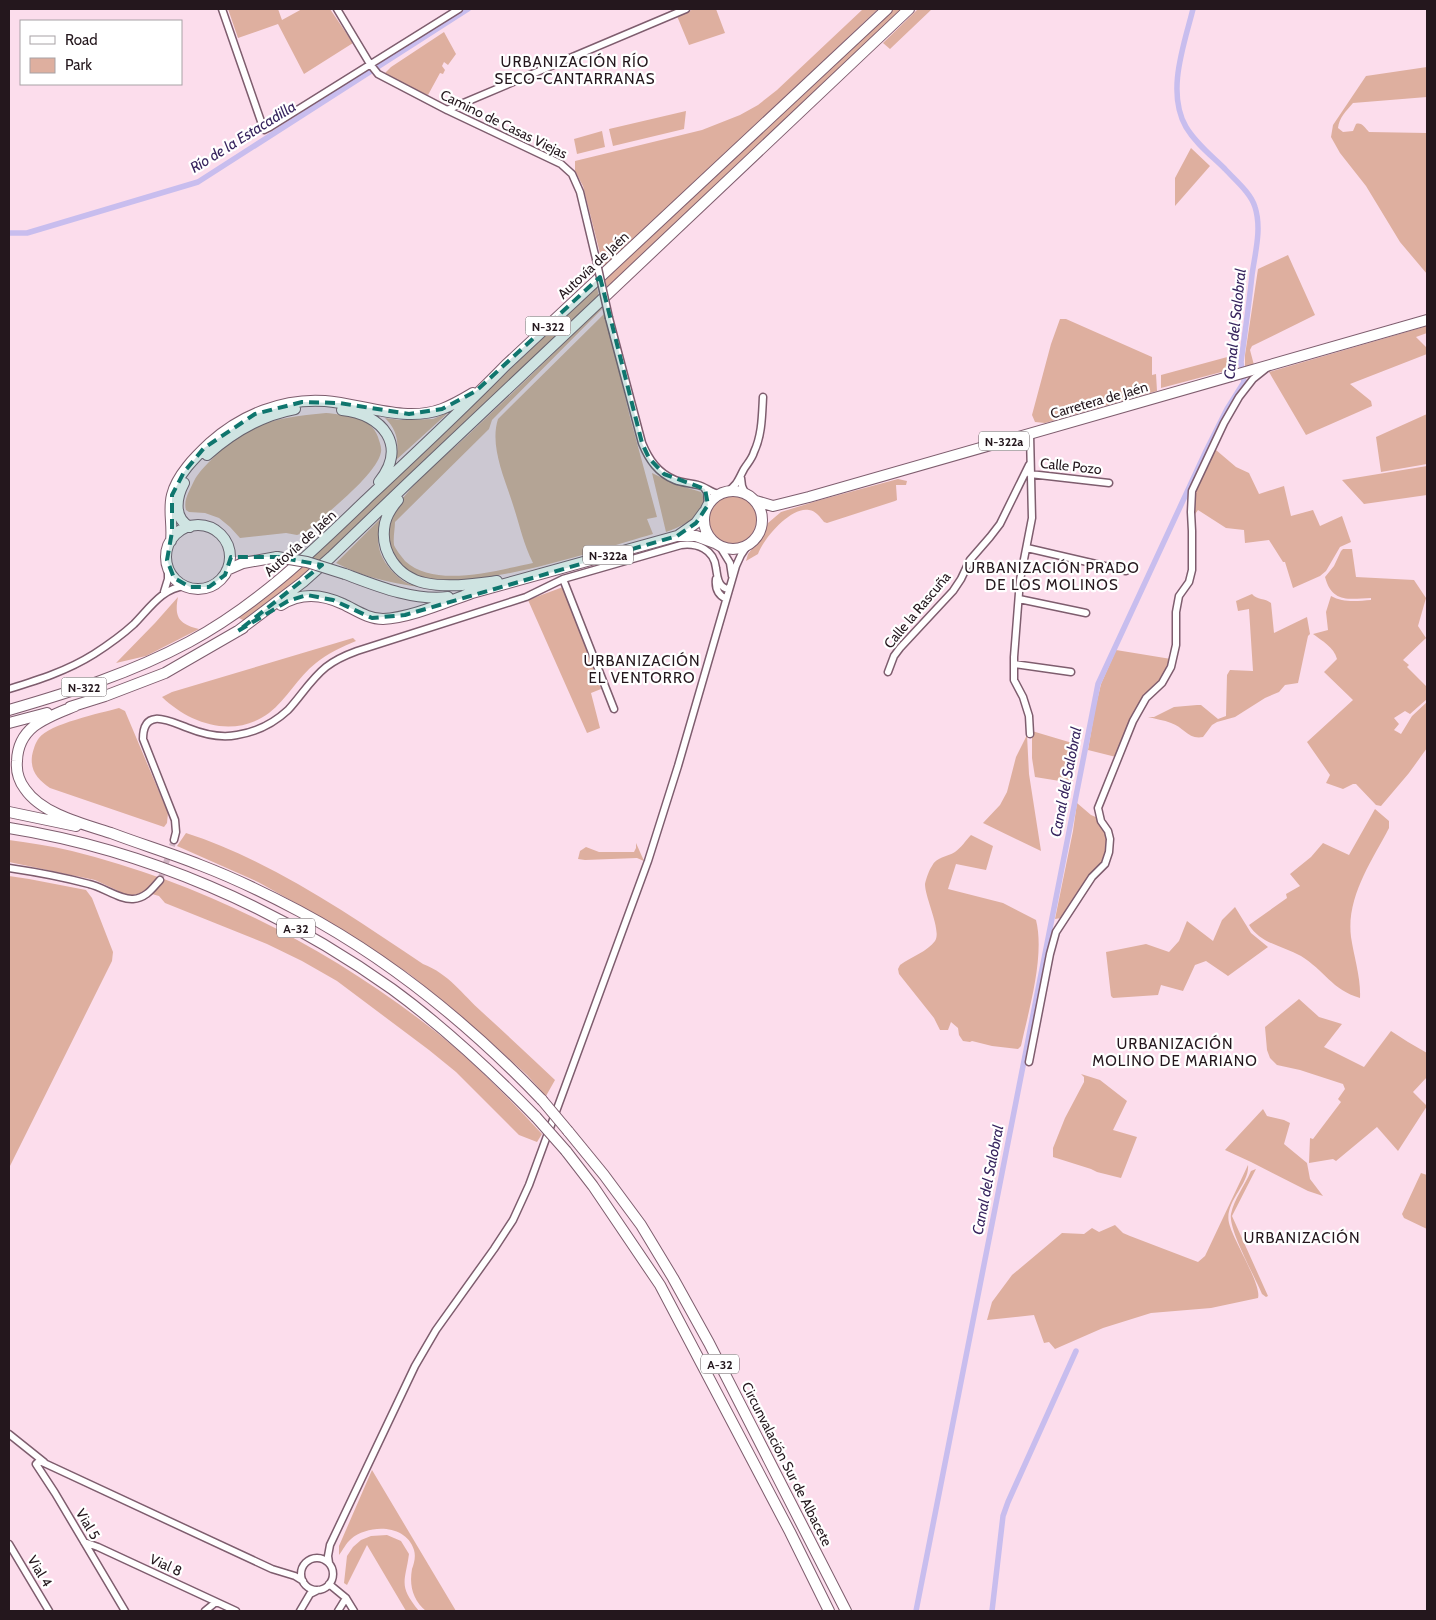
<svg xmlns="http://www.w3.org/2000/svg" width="1436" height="1620" font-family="Cabin,sans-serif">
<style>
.green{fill:#deaf9f}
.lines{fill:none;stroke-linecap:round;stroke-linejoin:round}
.canal{stroke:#c8bdee;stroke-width:5.5}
.minor-tunnel{stroke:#d1b5c3;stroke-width:6;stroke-dasharray:6 3;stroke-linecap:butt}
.minor-casing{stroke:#7e5d6e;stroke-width:9}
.highway-casing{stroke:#7e5d6e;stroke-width:12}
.minor{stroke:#fff;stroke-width:6}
.highway{stroke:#fff;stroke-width:10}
.minor-bridge-casing{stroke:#7e5d6e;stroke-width:9;stroke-linecap:butt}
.highway-bridge-casing{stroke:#7e5d6e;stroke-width:12;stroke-linecap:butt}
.minor-bridge{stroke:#fff;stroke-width:6}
.highway-bridge{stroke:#fff;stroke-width:10}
.marked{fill:#0f766e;fill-opacity:0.2;stroke:#0f766e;stroke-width:4;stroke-dasharray:10 6;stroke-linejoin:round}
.labels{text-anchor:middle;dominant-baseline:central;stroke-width:4.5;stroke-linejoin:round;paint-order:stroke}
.shield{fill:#fff;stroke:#665d61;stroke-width:1}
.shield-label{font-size:12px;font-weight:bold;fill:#24171d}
.street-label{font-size:14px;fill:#24171d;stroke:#fff}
.neighbourhood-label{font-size:15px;letter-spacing:1px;fill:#24171d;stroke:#fff}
.water-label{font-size:15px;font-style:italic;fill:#37245e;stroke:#fff}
</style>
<rect width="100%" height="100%" fill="#fcddec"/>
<path class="green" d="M228,9H278L282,20L302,9H330L353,43L304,74L278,24L238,38Z
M694,9H716L725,33L689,45L677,16Z
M863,9H878L604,269L583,186L575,171V161L702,130L740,115L758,105L777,90Z
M892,9H904L607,289L605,279Z
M918,9H932L890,49L883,43Z
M444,32L456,54L448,65L444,62L442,66L445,70L443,74L440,73L428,95L389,78L385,73L391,67Z
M1427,67V97L1353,103C1346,111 1339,118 1338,128L1343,132L1353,131L1356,124C1362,122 1365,128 1369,132L1427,133V274L1400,242L1366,186L1340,153L1331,137L1333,125L1366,76Z
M686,111L684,129L613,146L609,129Z
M602,131L605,147L577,154L574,139Z
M1191,148L1210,166L1175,206V178Z
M1288,255L1315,315L1252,346L1250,350L1254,365L1245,368V355L1258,269Z
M597,287L599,297L321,561L311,558Z
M602,306V309L492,420L489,429L395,522C395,528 393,538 394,545C396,550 402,557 405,561C435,589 497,570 533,563C524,545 520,527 514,508C506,481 489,447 498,419L605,313L630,417L657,517L647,519L653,534C602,548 451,602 407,571C403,568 400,563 397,560C383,545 387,523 397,507C411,483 447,455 468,435C514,392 558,349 602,306Z
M1060,319H1066L1152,357V375L1156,374L1157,391L1045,423L1035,422L1032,415L1051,344Z
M1427,326V333L1416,337L1427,348V354L1350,384L1371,401L1372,406L1306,435L1269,372Z
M1231,356L1229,370L1161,388V375Z
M449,412L396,460C399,443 398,431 385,418L401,420L433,419Z
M326,413C345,415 371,416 378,437C379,441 382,447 381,452C377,475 324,515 306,532L297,535L286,533L240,538L230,527L219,518L205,513L189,512L186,510C183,500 190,490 194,481C198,473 205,466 211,460C243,423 280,417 326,413Z
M1427,414V464L1381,472L1376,437Z
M1216,450L1236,467L1249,473L1259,494L1284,486L1291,516L1313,510L1320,526L1342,516L1351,542L1340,547L1326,571L1320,576L1293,588L1285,562H1283L1269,540L1245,543L1244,530L1226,528L1198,510L1193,517L1194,493L1214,451Z
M1427,466V495L1364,504L1342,480Z
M652,473L675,484L701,492C712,513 681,527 666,532Z
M898,479L907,481L906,485H896L897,500L895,501L827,523L824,522C820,517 816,511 809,510C791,506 763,539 758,554L746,561L748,554L763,535L768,523L781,512L820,500Z
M708 520a25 25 0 1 1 50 0a25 25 0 1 1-50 0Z
M380,519C377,541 376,553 392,571C396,575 402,581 407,583C416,587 426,587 435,589C401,585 366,579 336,563Z
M1343,549H1352L1356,577L1414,580L1426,598L1418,626L1426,638L1403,660L1409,665L1407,667L1427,687V699L1410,714L1405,711L1394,718L1399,724L1394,730L1401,734L1412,716L1427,702V748L1409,773L1381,806L1376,805L1356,784H1353L1343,789L1326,783L1330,775L1307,742L1353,700L1324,672L1337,659C1334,647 1322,641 1313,634L1328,630L1326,612L1331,596C1343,603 1358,601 1371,600V598C1348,599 1332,603 1325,577L1334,566L1341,551Z
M302,566L311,569L245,621L237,617Z
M563,587L601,689L591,693L600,728L587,733L528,600Z
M1252,594C1257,600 1265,598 1271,603L1274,633L1307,617L1310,634L1308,636L1298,683L1285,685L1279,692L1265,698L1235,717L1217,722L1212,725L1203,737C1188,740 1184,727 1171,723C1164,720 1155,719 1148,717H1154L1174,707L1197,705H1201L1218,719L1226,716L1227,675L1230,670L1253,671L1249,609L1238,611L1236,601Z
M178,597C174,617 179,624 199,629L146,656L116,663L155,623Z
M353,638L356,641C342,647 328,653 316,663C298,677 287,699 269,713C234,739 190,724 162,697L172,692Z
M1116,650L1171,659L1162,680L1142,700L1120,743L1116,757L1088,750L1095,709L1101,684Z
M119,708L125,711L168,813L167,823L164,827L50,788C39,780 30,772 32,756C33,751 35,743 39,738C49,724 101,713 119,708Z
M1032,731L1079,745L1072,783L1035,777L1032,758Z
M1027,735L1029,774L1041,851L983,823L1000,805L1007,792L1016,757Z
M1077,803L1091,815L1098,818L1106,833L1108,841L1104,862L1069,909L1061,918L1055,919L1073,831Z
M1375,809L1389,821V828C1372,861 1346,897 1351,937C1354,957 1361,978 1360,998C1332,990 1324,970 1301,956C1283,946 1261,944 1249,925L1287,898L1286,894L1300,886L1290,874L1311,857L1323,843L1349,855Z
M186,833C270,860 350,915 423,964C449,974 462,994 482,1012C506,1034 531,1057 555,1080L546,1096L527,1075L493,1044L453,1009L408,973L326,920L258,882L177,846Z
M971,835L993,846L986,870L956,864L948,889L1003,903L1036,920C1045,956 1029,1009 1021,1046L1018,1049L992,1046L972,1041L970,1042L963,1041L959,1035L958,1028L951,1022L948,1030H940L934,1018L899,974L898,969L900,965C911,957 928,951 935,941C942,931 925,898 925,884C926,879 929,870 932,866C936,857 947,857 955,852C961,848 966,840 971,835Z
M9,840C30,843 51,846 72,851C201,883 322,944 427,1025C469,1057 507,1096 542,1134L537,1142L519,1135L456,1072L429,1050L337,981L302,961L267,944L165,903L159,896L145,892L129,896L95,880L9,862Z
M636,843L644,861L637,858L585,860L578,859L580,851L586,847L599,852H634L636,848Z
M9,876L29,879L86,890L92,898L113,952L112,961L9,1168Z
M1235,907L1251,933L1268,947L1228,976L1206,961L1195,965L1183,991L1161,985L1158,995L1113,998L1111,996L1106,952L1146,944L1169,952L1179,941L1187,921L1213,941L1222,920Z
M1299,999L1319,1017L1342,1024L1324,1047L1364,1067L1391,1031L1408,1042L1427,1053V1077L1413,1092L1427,1106L1398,1151L1377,1127L1336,1161L1333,1159L1309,1163L1310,1138L1313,1139L1341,1102L1338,1099L1345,1089L1343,1084L1300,1070L1277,1065L1270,1058L1267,1050L1265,1027Z
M1081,1074L1100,1080L1127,1101L1113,1130L1137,1137L1121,1178L1097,1172L1091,1169L1053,1157V1148L1065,1118L1084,1082V1077Z
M1263,1109L1267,1116L1284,1120L1290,1123L1284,1144L1307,1163L1310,1179L1323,1196L1308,1191L1251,1162L1225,1150Z
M1248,1165C1250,1184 1224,1202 1229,1223C1233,1240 1262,1285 1258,1298L1211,1308L1151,1313L1103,1328L1055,1349L1049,1342L1044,1343L1034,1315L987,1320L992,1302L1012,1275L1062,1233L1084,1234L1092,1228L1099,1232L1115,1225L1123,1233L1130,1236L1198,1262L1205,1256Z
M1256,1169L1232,1216L1268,1296L1266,1297L1262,1294C1255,1277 1228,1229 1231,1214C1234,1199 1245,1185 1251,1171Z
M1421,1173L1427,1175V1229L1404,1218L1402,1214Z
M372,1470L456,1611H426C413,1600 409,1586 412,1569C414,1563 416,1557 414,1550C406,1524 369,1524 351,1539C346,1543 343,1550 339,1555V1546Z
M387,1535L401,1541L409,1554C405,1583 398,1585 419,1611H406L367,1545L347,1585L344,1583L347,1556L353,1547L361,1540L371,1536Z"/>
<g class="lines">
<path class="canal" d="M9,233H27L198,182L468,9
M916,1611L1098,684L1206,451L1227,409L1244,382L1241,362C1245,333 1249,304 1252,275C1255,253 1262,229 1255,207C1251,193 1235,180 1225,169C1212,156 1196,144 1186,127C1166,92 1184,45 1193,9
M992,1611L1003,1516L1008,1502L1076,1351"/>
<path class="minor-tunnel" d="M160,880L174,840"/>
<defs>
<path id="minor" d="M222,9L264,130L270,127L459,9
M337,9L370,64L378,74L447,110L561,164L572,174L580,192L596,259
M447,110L686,9
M609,318L642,443C649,460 658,473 675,480C682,483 691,483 698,485C706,487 711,493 719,494
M1030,474L1109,483
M741,478L742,486L745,493
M705,489L707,492L708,505
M727,492C738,484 738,480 744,469C747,464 752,459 754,452C762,435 762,416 763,397
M719,545L730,563L732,576
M1027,548L1126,571
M563,579L614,709
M716,579C715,588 718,595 726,599
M164,592L168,579V566
M1019,599L1086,613
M1014,664L1071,672
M888,672L894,656L900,648L953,591L961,579L970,560L990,537L1000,524L1029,465
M9,689C38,680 67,671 94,654C108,645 122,635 134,624C149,609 162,588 185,586
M1030,734L1029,716L1023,697L1014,680V657L1020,580L1032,518L1030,434
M174,840L176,832L175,820L143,739C143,706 171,722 188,728C203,734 222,738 237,735C256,732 274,723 288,710C301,696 311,679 326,667C335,660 346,655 357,651L526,597L563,579L681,545C697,543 714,549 716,568C717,573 717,582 722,586C724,588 727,589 729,589
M9,868C36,872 63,877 89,884C103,887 120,900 133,899C146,898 152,889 160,880
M1029,1062L1050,954L1056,932L1092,877L1105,864L1109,852L1110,839L1108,831L1101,821L1098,808L1133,721L1146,698L1162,683L1171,667L1176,645V612L1179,596L1189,582L1192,570V531L1191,512L1192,491L1224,423L1239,397L1253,379L1268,367
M9,1434L44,1462
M84,1542L98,1547L236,1611
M9,1544L49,1611
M301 1574a16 16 0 1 1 32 0a16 16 0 1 1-32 0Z
M329,1563L328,1556L330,1545L415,1366L436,1330L494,1249L513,1220L529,1185L648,861L678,766L736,566L741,555L747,546
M329,1584L346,1598L338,1611
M346,1598L354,1611
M125,1611L55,1493L36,1464L38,1462H42L272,1569L295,1576L303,1581
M205,1611L216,1602
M300,1611L310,1594L318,1590"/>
<path id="highway" d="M342,410C383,414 408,446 379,482
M207,455C233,432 262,415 295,409
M184,483C176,498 173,518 190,527
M704 520a29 29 0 1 1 58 0a29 29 0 1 1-58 0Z
M398,500C392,507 387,514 385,523C379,551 397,577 425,583C448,588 474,584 497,581
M756,501L773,506L809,497L1427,320
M166 557a32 32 0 1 1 64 0a32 32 0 1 1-64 0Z
M679,535L696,523L704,512
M171,541C173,525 168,510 172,495C177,475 195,457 210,443C241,415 283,398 325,401C363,404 405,423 442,409C453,405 463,399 473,393
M227,570L243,563L277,557
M345,574C377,586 413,601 448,597
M465,595L677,536H696L715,543
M281,605C301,592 322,594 343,604C356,610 368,619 383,619C410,618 446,602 472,593
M238,631L303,582L331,557L410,481L909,9
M75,706C48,717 18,726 17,761C16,771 19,781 25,789C42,814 83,824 111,833C140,844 170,853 200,865C234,878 267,894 299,911C389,959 471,1026 542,1100
M70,707L105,696L165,673L243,628
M9,710C71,692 131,673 189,642C258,605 314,550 370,496C416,453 462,410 506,365L887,9
M9,723L47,713
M9,812L76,826
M9,828C147,850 278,908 392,989C444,1027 491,1071 536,1117
M568,1131L604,1175L641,1225L673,1278L709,1343L846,1611
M566,1151L593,1186L660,1285L790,1532L829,1611"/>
</defs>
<use href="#minor" class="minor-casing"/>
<use href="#highway" class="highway-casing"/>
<use href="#minor" class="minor"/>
<use href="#highway" class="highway"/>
<defs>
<path id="minor-bridge" d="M596,259L609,318"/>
<path id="highway-bridge" d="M277,557L307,562L345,574
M542,1100L568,1131
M536,1117L566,1151"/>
</defs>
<use href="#minor-bridge" class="minor-bridge-casing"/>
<use href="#highway-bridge" class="highway-bridge-casing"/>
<use href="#minor-bridge" class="minor-bridge"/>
<use href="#highway-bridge" class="highway-bridge"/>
</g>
<path class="marked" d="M600,277L642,443L649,458L664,474L705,489L708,505L696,523L677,536L405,615L372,618L333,600L307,595L288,601L238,631L322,565L277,557H231L225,575L209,587H190L174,578L167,560L172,532V495L184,472L204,448L255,414L302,402L339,403L409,414L442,409L476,391Z"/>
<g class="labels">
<g class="shield">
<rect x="525.5" y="316.5" width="45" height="19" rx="4"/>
<rect x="979" y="431.5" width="50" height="19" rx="4"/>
<rect x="583" y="545.5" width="50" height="19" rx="4"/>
<rect x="61.5" y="677.5" width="45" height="19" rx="4"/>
<rect x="277" y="918.5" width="38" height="19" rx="4"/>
<rect x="701" y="1354.5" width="38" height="19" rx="4"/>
</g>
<g class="shield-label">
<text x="548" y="326">N-322</text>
<text x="1004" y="441">N-322a</text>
<text x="608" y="555">N-322a</text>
<text x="84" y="687">N-322</text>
<text x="296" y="928">A-32</text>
<text x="720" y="1364">A-32</text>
</g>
<g class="street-label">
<text transform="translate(504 124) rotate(26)">Camino de Casas Viejas</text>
<text transform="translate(593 265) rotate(-43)">Autovía de Jaén</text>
<text transform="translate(1099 400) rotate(-16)">Carretera de Jaén</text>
<text transform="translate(1071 466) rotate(6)">Calle Pozo</text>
<text transform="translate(300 543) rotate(-42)">Autovía de Jaén</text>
<text transform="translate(917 610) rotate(-50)">Calle la Rascuña</text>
<text transform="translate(787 1464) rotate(63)">Circunvalación Sur de Albacete</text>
<text transform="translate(88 1524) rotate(59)">Vial 5</text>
<text transform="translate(166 1565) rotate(25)">Vial 8</text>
<text transform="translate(40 1571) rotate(59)">Vial 4</text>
</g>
<g class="neighbourhood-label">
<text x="575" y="62">URBANIZACIÓN RÍO<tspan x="575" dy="17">SECO-CANTARRANAS</tspan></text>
<text x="1052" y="568">URBANIZACIÓN PRADO<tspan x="1052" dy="17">DE LOS MOLINOS</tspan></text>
<text x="642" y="661">URBANIZACIÓN<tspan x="642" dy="17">EL VENTORRO</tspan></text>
<text x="1175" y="1044">URBANIZACIÓN<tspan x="1175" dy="17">MOLINO DE MARIANO</tspan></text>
<text x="1302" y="1238">URBANIZACIÓN</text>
</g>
<g class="water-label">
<text transform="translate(243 137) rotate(-32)">Río de la Estacadilla</text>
<text transform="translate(1235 324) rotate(-84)">Canal del Salobral</text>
<text transform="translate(1066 782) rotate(-79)">Canal del Salobral</text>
<text transform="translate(988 1180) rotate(-79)">Canal del Salobral</text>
</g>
</g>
<rect width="1436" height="1620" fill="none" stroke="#24171d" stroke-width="20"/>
<rect x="20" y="20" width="162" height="65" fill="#ffffff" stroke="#a7a2a5"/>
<rect x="30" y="36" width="25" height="8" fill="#ffffff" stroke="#a7a2a5"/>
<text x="65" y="45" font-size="15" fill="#24171d">Road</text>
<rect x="30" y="58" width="25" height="15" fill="#deaf9f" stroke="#a7a2a5"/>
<text x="65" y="70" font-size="15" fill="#24171d">Park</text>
</svg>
